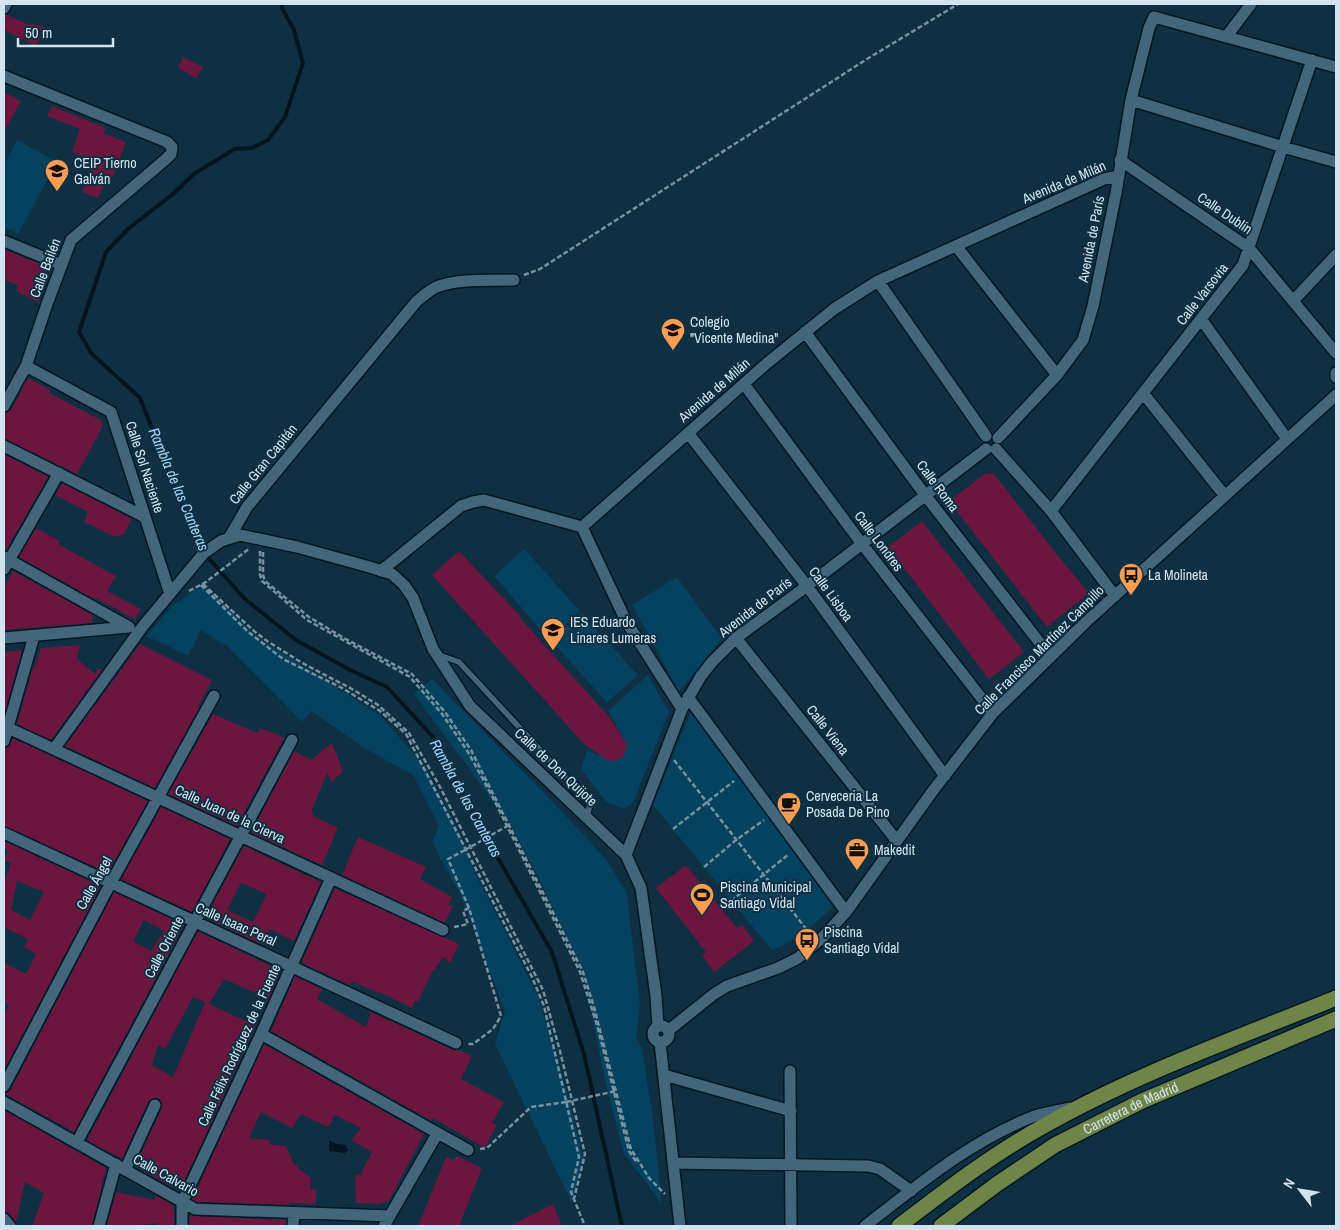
<svg xmlns="http://www.w3.org/2000/svg" width="1340" height="1230" font-family="'Archivo Narrow',sans-serif">
<style>
.green{fill:#04425f}
.water{fill:#05151f}
.lines{fill:none;stroke-linecap:round;stroke-linejoin:round}
.stream{stroke:#05151f;stroke-width:4}
.building{fill:#6a163e;fill-rule:evenodd}
.lane-casing{stroke:#011724;stroke-width:8}
.street-casing{stroke:#011724;stroke-width:14}
.primary-casing{stroke:#011724;stroke-width:18}
.path{stroke:#7891a0;stroke-width:2.5;stroke-dasharray:5 2.5;stroke-linecap:butt}
.lane{stroke:#44667a;stroke-width:5.5}
.street{stroke:#44667a;stroke-width:11}
.primary{stroke:#6f8548;stroke-width:15}
.path-bridge{stroke:#7891a0;stroke-width:2.5;stroke-dasharray:5 2.5;stroke-linecap:butt}
.labels{text-anchor:middle;dominant-baseline:central;stroke-width:4;stroke-linejoin:round;paint-order:stroke}
.poi-label{font-size:14px;fill:#d1e4ef;stroke:#0f3042;text-anchor:start}
.street-label{font-size:14px;fill:#d1e4ef;stroke:#0f3042}
.water-label{font-size:15px;font-style:italic;fill:#a0d6f8;stroke:#0f3042}
</style>
<rect width="100%" height="100%" fill="#0f3042"/>
<path class="green" d="M17,140L57,162L18,234L4,227V165Z
M524,549L580,611L549,639L494,576Z
M677,577L722,639L679,691L632,605Z
M204,584L257,637L380,715L425,767L458,830L478,879L539,998L567,1092L584,1160L572,1203L495,1044L505,1011L460,894L432,842L439,826L413,775L366,749L311,711L302,722L227,646L201,630L188,656L147,636L171,607Z
M581,613L638,675L607,702L551,641Z
M648,675L669,712L633,803L624,809L606,802L581,769L587,750L609,759L622,756L627,745L608,711Z
M432,679L545,794L606,859L627,894L640,1005L636,1037L642,1049L653,1119L662,1204L624,1153L607,1089L584,976L539,878L509,823L414,694Z
M692,709L836,904L801,936L772,950L653,805Z"/>
<path class="water" d="M329,1140L337,1144L346,1145L348,1150L345,1153L329,1151Z"/>
<g class="lines">
<path class="stream" d="M282,4V8L294,30L303,63L285,117L268,140L252,148L235,149L195,173L173,194L128,229L106,252L79,332L91,353L140,398L186,514L204,553L245,599L296,640L350,670L387,687L433,737L487,839L552,952L584,1054L622,1226"/>
</g>
<path class="building" d="M4,15H7L29,25L30,23L45,27L36,46L4,30Z
M183,57L203,67L196,78L178,68Z
M4,94L7,95L8,94L21,101L4,132Z
M52,106L106,128L103,133L126,142L110,184L105,182L98,198L82,192L94,161L72,152L80,129L47,116Z
M4,249L50,268L38,302L16,291L18,285L4,280Z
M28,378L50,390L49,393L101,420L103,426L77,474L4,439V413L11,410Z
M4,454L48,477L6,550L4,549Z
M986,473L994,474L1059,557L1089,593L1047,627L949,501Z
M62,483L132,519L124,534L115,537L84,522L88,512L55,495Z
M922,521L1024,652L989,679L888,547Z
M36,528L60,541L58,544L116,576L107,591L141,609L135,619L94,597V599L19,557Z
M459,551L521,617L520,618L611,719L627,745L624,755L620,759L609,761L584,744L432,575Z
M13,571L93,615L92,623L4,630V587Z
M140,644L212,680L198,707L199,708L155,788L65,746Z
M80,645L77,659L95,674L99,668L102,670L51,740L17,724L33,667L34,669L41,648Z
M22,650L4,715V652Z
M213,714L258,733L259,728L274,733L284,738L237,826L168,794Z
M13,738L148,801L108,873L4,826V748L10,746Z
M332,743L343,771L332,782L327,773L311,812L314,814L313,816L338,828L322,865L251,833L294,751L311,760Z
M161,807L230,839L192,912L121,879Z
M358,837L426,867L420,879L452,897L448,905L453,906L445,923L342,875Z
M4,841L101,886L4,1070V1014L9,1005L4,1002V963L26,974L36,954L24,947L28,939L4,927V883L11,863L4,860L8,850L4,848ZM17,881L44,892L30,920L11,910Z
M244,846L321,882L294,941L269,929L266,936L263,934L258,943L205,918ZM241,883L267,894L253,922L227,910Z
M686,865L737,928L742,925L754,941L714,972L702,955L706,952L656,888Z
M335,888L459,944L450,963L443,957L434,971L433,970L418,1002L415,1001L412,1008L379,992L378,993L352,981L350,985L304,964L302,961Z
M114,892L184,925L74,1132L4,1093L11,1089ZM144,920L164,931L151,951L133,941Z
M198,931L281,971L269,999L224,979L209,1004L256,1026L182,1186L171,1174L172,1187L135,1166L162,1108V1104L159,1098H154L148,1102L122,1159L87,1140ZM193,997L205,1002L173,1077L152,1065L158,1045L165,1049Z
M295,976L322,989L317,999L366,1027L371,1012L453,1050H458L472,1056L461,1079L504,1102L492,1123L497,1125L485,1148L433,1118L432,1121L271,1031Z
M264,1044L424,1134L389,1200L380,1204L356,1203L355,1175H360L372,1152L351,1140L361,1128L335,1115L328,1127L301,1114L292,1128L261,1112L249,1138L269,1140V1144L286,1146L294,1165H298V1168L311,1178L310,1189H316V1204L289,1203V1205L197,1202L192,1199Z
M4,1110L106,1168L92,1226H32L44,1193L25,1182L16,1222L9,1214L4,1212Z
M457,1156L482,1168L459,1226H418L446,1157L454,1160Z
M116,1192L155,1200V1195L173,1205L175,1226H157V1223L134,1226H107Z
M553,1204L562,1226H510Z
M190,1215L195,1216L286,1220V1226H189Z"/>
<g class="lines">
<defs>
<path id="lane" d="M439,655L459,662L590,804L587,817"/>
<path id="street" d="M4,8L6,4
M1226,37L1251,4
M4,76L167,142L172,147L171,154L166,159L71,240L47,304L26,366L4,406
M1131,100L1283,147L1336,162
M1120,160L1249,248L1336,353
M4,241L62,265
M956,246L1057,375
M878,281L986,436
M1293,301L1336,255
M1201,319L1287,439
M805,332L925,495L1050,656
M26,366L111,412L170,594
M1336,373V377
M744,384L862,544L993,713
M1143,393L1225,496
M688,433L807,586L945,776
M998,438L1057,375L1083,340L1093,306L1116,193L1131,100L1149,28L1154,17L1336,67
M4,446L145,517
M996,449L1051,511L1115,596
M1051,511L1243,265L1312,60
M582,527L766,364L834,309L878,281L1104,179L1119,176
M582,527L626,621L682,709
M229,538L247,507L416,302C423,296 430,289 439,286C462,278 490,281 514,280
M4,557L129,627
M4,569L59,473
M381,571L461,506L473,502L484,500L582,527
M4,638L129,627
M736,638L897,841
M688,697L846,912
M4,726L443,930
M4,741L34,636
M54,749L143,626L204,553L221,541L240,535L297,547L366,566L392,574L404,585L413,598L433,649L470,706L626,855L641,888L656,996L658,1026
M4,833L456,1043
M626,855L682,709L701,676L712,662L736,638L807,586L986,449
M653 1034a8 8 0 1 1 16 0a8 8 0 1 1-16 0Z
M669,1030L714,994L727,986L778,968L798,958L822,938L846,912L932,792L993,713L1087,621L1336,395
M261,1034L468,1150
M660,1042L680,1226
M790,1071L791,1226
M664,1075L791,1111
M4,1086L107,890L214,696
M4,1102L195,1209L390,1216
M77,1142L292,740
M673,1163L868,1166L880,1169L911,1191
M125,1170L155,1105
M4,1219L10,1226
M99,1226L116,1164
M182,1226V1203L261,1034L331,878
M293,1226L294,1213
M384,1226L437,1134
M865,1226C918,1185 969,1142 1032,1117C1044,1113 1057,1111 1069,1108"/>
<g id="primary">
<path d="M899,1226C945,1191 991,1155 1042,1127C1135,1074 1237,1038 1336,998"/>
<path id="s1" d="M941,1226L997,1184L1055,1145L1142,1101L1336,1019"/>
</g>
</defs>
<use href="#lane" class="lane-casing"/>
<use href="#street" class="street-casing"/>
<use href="#primary" class="primary-casing"/>
<path class="path" d="M524,275L540,269L867,59L958,4
M260,551V575L262,581L307,620L410,677L442,714L468,752L491,794L580,972L597,1025L629,1151L637,1163
M263,552V575L265,581L309,617L344,638L412,674L445,712L471,750L583,972L594,1007L631,1149L649,1178L665,1194
M203,584L254,631L267,641L304,664L352,689L378,705L409,733L439,785L543,990L560,1051L585,1154L574,1199
M201,585L247,631L283,659L342,688L380,711L406,734L532,977L544,1006L579,1157L571,1192L585,1226
M189,591L206,582L250,548
M674,760L807,930
M673,829L734,781
M465,850L448,859L469,908L501,1016L493,1029L473,1044H468
M704,867L736,840L764,820
M731,901L789,854
M454,927L468,924L463,911L469,908
M480,1149L487,1148L531,1107L566,1102"/>
<use href="#lane" class="lane"/>
<use href="#street" class="street"/>
<use href="#primary" class="primary"/>
<path class="path-bridge" d="M465,850L509,825
M566,1102L616,1091"/>
</g>
<defs>
<symbol id="school-pin" viewBox="-11 -11 22 30"><path d="M0 17L-7.5 6A9.5 9.5 0 1 1 7.5 6Z" fill="#fc9d54" stroke="#0f3042"/><path d="M0-5L7-2L0 1L-7-2ZM-4 1L0 2.5L4 1V4Q0 6-4 4Z" fill="#111"/></symbol>
<symbol id="bus-pin" viewBox="-11 -11 22 30"><path d="M0 17L-7.5 6A9.5 9.5 0 1 1 7.5 6Z" fill="#fc9d54" stroke="#0f3042"/><path d="M-5-6H5V4H4V6H2V4H-2V6H-4V4H-5ZM-3.5-4V0h7V-4ZM-3.5 1.2v1.5H-2V1.2ZM2 1.2v1.5H3.5V1.2Z" fill="#111"/></symbol>
<symbol id="cafe-pin" viewBox="-11 -11 22 30"><path d="M0 17L-7.5 6A9.5 9.5 0 1 1 7.5 6Z" fill="#fc9d54" stroke="#0f3042"/><path d="M-5.5-4.5H6V0H3Q3 3.5 0 3.5H-2.5Q-5.5 3.5-5.5 0ZM3-3.2v2h1.7v-2ZM-6 4.5H4V6H-6Z" fill="#111"/></symbol>
<symbol id="office-pin" viewBox="-11 -11 22 30"><path d="M0 17L-7.5 6A9.5 9.5 0 1 1 7.5 6Z" fill="#fc9d54" stroke="#0f3042"/><path d="M-6-3h4V-5.5h4V-3h4V5H-6ZM-1-4.5V-3h2v-1.5ZM-6 0V1H6V0Z" fill="#111"/></symbol>
<symbol id="stadium-pin" viewBox="-11 -11 22 30"><path d="M0 17L-7.5 6A9.5 9.5 0 1 1 7.5 6Z" fill="#fc9d54" stroke="#0f3042"/><path d="M0-5a6.5 5 0 1 0 0 10a6.5 5 0 1 0 0-10ZM-3.5-1.8h7v3.6h-7Z" fill="#111"/></symbol>
</defs>
<g fill-rule="evenodd">
<use href="#school-pin" x="43" y="157" width="28" height="38"/>
<use href="#school-pin" x="659" y="316" width="28" height="38"/>
<use href="#bus-pin" x="1117" y="561" width="28" height="38"/>
<use href="#school-pin" x="539" y="616" width="28" height="38"/>
<use href="#cafe-pin" x="775" y="790" width="28" height="38"/>
<use href="#office-pin" x="843" y="836" width="28" height="38"/>
<use href="#stadium-pin" x="688" y="881" width="28" height="38"/>
<use href="#bus-pin" x="793" y="926" width="28" height="38"/>
</g>
<g class="labels">
<g class="poi-label">
<text x="74" y="163">CEIP Tierno<tspan x="74" dy="16">Galván</tspan></text>
<text x="690" y="322">Colegio<tspan x="690" dy="16">"Vicente Medina"</tspan></text>
<text x="1148" y="575">La Molineta</text>
<text x="570" y="622">IES Eduardo<tspan x="570" dy="16">Linares Lumeras</tspan></text>
<text x="806" y="796">Cerveceria La<tspan x="806" dy="16">Posada De Pino</tspan></text>
<text x="874" y="850">Makedit</text>
<text x="720" y="887">Piscina Municipal<tspan x="720" dy="16">Santiago Vidal</tspan></text>
<text x="824" y="932">Piscina<tspan x="824" dy="16">Santiago Vidal</tspan></text>
</g>
<g class="street-label">
<text transform="translate(1064 182) rotate(-23)">Avenida de Milán</text>
<text transform="translate(1225 213) rotate(34)">Calle Dublín</text>
<text transform="translate(1091 239) rotate(-79)">Avenida de París</text>
<text transform="translate(45 268) rotate(-69)">Calle Bailén</text>
<text transform="translate(1202 294) rotate(-52)">Calle Varsovia</text>
<text transform="translate(714 390) rotate(-41)">Avenida de Milán</text>
<text transform="translate(263 464) rotate(-51)">Calle Gran Capitán</text>
<text transform="translate(145 467) rotate(72)">Calle Sol Naciente</text>
<text transform="translate(938 486) rotate(53)">Calle Roma</text>
<text transform="translate(879 541) rotate(53)">Calle Londres</text>
<text transform="translate(831 594) rotate(54)">Calle Lisboa</text>
<text transform="translate(755 607) rotate(-38)">Avenida de París</text>
<text transform="translate(1039 650) rotate(-45)">Calle Francisco Martínez Campillo</text>
<text transform="translate(828 730) rotate(52)">Calle Viena</text>
<text transform="translate(556 767) rotate(43)">Calle de Don Quijote</text>
<text transform="translate(230 814) rotate(25)">Calle Juan de la Cierva</text>
<text transform="translate(94 883) rotate(-61)">Calle Ángel</text>
<text transform="translate(236 924) rotate(24)">Calle Isaac Peral</text>
<text transform="translate(164 947) rotate(-62)">Calle Oriente</text>
<text transform="translate(239 1045) rotate(-65)">Calle Félix Rodríguez de la Fuente</text>
<text stroke="none"><textPath href="#s1" startOffset="224">Carretera de Madrid</textPath></text>
<text transform="translate(166 1175) rotate(29)">Calle Calvario</text>
</g>
<g class="water-label">
<text transform="translate(179 489) rotate(67)">Rambla de las Canteras</text>
<text transform="translate(466 798) rotate(61)">Rambla de las Canteras</text>
</g>
</g>
<rect width="1340" height="1230" fill="none" stroke="#d1e4ef" stroke-width="10"/>
<g transform="translate(1300 1190) rotate(301)" stroke="#0f3042" stroke-width="4" paint-order="stroke">
<path d="M0-4L9 19L0 12L-9 19Z" fill="#d1e4ef"/>
<text y="-8" font-size="14" font-weight="bold" text-anchor="middle" fill="#d1e4ef">N</text>
</g>
<path d="M18 38v8h95v-8" fill="none" stroke="#d1e4ef" stroke-width="2.5"/>
<text x="25" y="38" font-size="15" fill="#d1e4ef" stroke="#0f3042" stroke-width="4" paint-order="stroke">50 m</text>
</svg>
